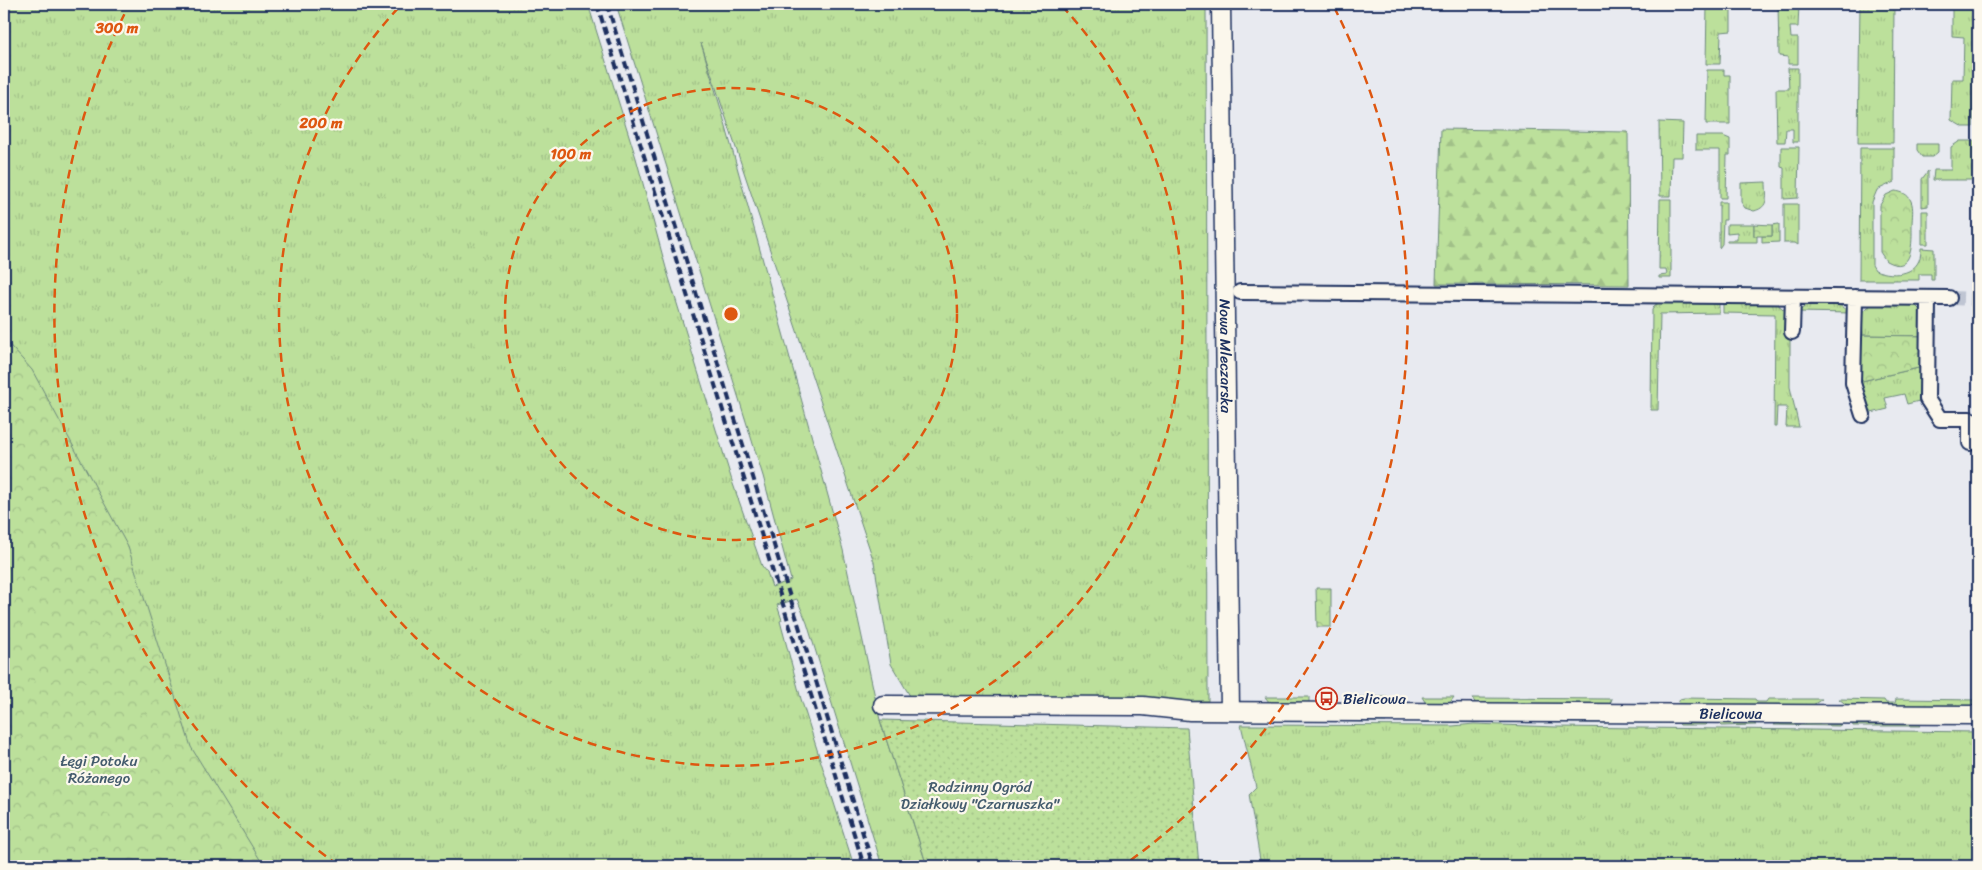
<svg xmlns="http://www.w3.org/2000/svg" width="1982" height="870" font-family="Sriracha,sans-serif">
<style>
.grass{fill:url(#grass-tufts);stroke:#6c887c}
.forest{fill:url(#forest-firs);stroke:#6c887c}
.park{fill:url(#park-crowns);stroke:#6c887c}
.garden{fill:url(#garden-dots);stroke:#6c887c}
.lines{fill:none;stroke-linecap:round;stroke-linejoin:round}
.pedestrian-tunnel{stroke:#bfc5d3;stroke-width:14;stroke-dasharray:14 7;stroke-linecap:butt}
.pedestrian-casing{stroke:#1b2f5e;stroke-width:18}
.minor-casing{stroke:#1b2f5e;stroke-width:21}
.pedestrian{stroke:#fbf7ec;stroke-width:14}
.minor{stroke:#fbf7ec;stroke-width:18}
.rail{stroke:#1b2f5e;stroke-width:4;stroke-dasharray:8 4;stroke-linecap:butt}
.ring{fill:none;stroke:#de5710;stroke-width:2.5;stroke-dasharray:9 6}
.labels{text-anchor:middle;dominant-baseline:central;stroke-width:4.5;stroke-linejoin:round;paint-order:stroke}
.street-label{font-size:15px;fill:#1b2f5e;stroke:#fbf7ec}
.poi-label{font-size:15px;fill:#1b2f5e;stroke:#fbf7ec;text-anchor:start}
.park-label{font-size:15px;fill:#435b6d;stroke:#fbf7ec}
.centre{fill:#de5710;stroke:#fbf7ec;stroke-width:2.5}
.ring-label{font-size:15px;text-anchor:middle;font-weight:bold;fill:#de5710;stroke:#fbf7ec;stroke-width:4.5;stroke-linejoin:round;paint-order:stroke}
</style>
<defs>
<pattern id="grass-tufts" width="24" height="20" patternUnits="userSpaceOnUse" patternTransform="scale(1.25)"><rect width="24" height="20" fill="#bce09b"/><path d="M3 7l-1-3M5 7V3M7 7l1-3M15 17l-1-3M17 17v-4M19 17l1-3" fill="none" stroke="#a1c088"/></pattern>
<pattern id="forest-firs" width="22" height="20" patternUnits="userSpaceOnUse" patternTransform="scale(1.25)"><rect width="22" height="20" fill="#bce09b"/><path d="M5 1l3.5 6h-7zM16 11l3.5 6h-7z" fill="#a1c088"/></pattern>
<pattern id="park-crowns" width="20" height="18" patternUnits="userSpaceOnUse" patternTransform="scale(1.25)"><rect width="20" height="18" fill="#bce09b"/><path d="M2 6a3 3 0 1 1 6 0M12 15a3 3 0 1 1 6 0" fill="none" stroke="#a1c088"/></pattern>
<pattern id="garden-dots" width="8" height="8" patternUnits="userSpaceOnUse" patternTransform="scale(1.25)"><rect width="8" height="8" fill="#bce09b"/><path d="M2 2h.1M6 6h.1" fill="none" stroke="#a1c088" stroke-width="1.8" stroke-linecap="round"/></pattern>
</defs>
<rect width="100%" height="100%" fill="#e8eaf0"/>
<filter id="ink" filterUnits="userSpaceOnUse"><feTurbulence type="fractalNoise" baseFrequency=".02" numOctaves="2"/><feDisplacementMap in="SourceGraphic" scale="10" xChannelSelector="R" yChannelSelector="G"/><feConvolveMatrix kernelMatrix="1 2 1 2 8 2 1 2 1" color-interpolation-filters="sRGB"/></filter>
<g filter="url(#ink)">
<path class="grass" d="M4,4H588L636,158L666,268L699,375L733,484L762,566L767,572L772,587L791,580L763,476L616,4H1206L1208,701L916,706L891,664L874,562L701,43L721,109L843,550L880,720L927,866H882L807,623L797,599L777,605L782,620L780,621L801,699L854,866H4Z
M1778,4H1799L1798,27H1790L1791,38H1798V64H1788V57L1779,56Z
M1860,4H1894L1893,143H1858Z
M1707,6L1731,7V31L1721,32L1720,64H1706Z
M1952,8L1974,9L1973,127H1963L1951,120L1952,79H1963L1964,37L1952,36Z
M1788,68H1798V142H1793V129H1786L1785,142H1777L1776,89H1789Z
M1707,70H1724V75H1730V124H1706Z
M1659,122L1683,123L1682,157H1672L1671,196H1660Z
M1696,136H1723L1730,139V155H1727L1726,198H1720V150H1696Z
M1960,141H1978V158H1974V178L1971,180H1933L1934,170H1951V147Z
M1917,144H1938V152L1932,157H1922L1917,150Z
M1781,147H1799L1798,198L1784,199V168L1781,167Z
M1860,148H1894V182L1877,190L1872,202V265L1875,270C1895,278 1922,275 1921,248L1934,249V280H1931V274H1919V280H1859Z
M1928,171V206L1922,207V179Z
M1766,182C1766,196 1770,207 1754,211L1745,208L1741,202V183Z
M1660,199H1671V278H1659V276L1667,275L1666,269H1659Z
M1719,202H1726V220H1723L1722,244L1719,248Z
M1784,204H1798V245L1795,243H1784Z
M1922,211H1928V244H1922Z
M1727,224H1754V235L1757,236V242H1727V240H1737V232L1727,233Z
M1779,224V242L1762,243V236H1772V225Z
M1662,302H1719V313L1660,314L1658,410H1651L1652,310L1655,305Z
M1723,302H1772L1777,304L1787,312L1790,337V387L1799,427H1786L1787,407H1777L1776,427H1774L1775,314L1723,313Z
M1809,303L1838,304L1850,313L1798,312Z
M1873,303L1914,304L1925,315V336L1860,335L1861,313Z
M1927,366V399L1907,404L1904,394L1885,398L1888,409L1863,415L1853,383Z
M1265,697H1309V703H1270Z
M1345,697H1406L1395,704H1345Z
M1422,697H1454L1449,704L1427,705Z
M1472,698L1612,699L1609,706L1477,705Z
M1684,698L1755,699L1757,702H1766L1768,699H1822L1810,707L1677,706L1680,699Z
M1839,699L1884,700L1886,703H1895L1896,699L1978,700V708L1848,706Z
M1267,718L1386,719V722L1271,721Z
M1423,719H1607V723L1423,722Z
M1676,720L1749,721L1756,725L1722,726L1718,722H1709L1706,725H1680Z
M1778,722L1917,723L1920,726H1853L1852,723H1843L1839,726L1774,725Z
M1474,724L1556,727L1978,732V866H1261L1249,794L1256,787L1241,725L1453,726Z"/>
<path class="forest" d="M1441,129L1628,132L1629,285L1436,284Z"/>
<path class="park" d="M1895,191C1902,192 1908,194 1911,201C1914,208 1912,217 1912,225C1912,241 1914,276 1886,261L1880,252V205L1886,195Z
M1754,224L1772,225V236H1754Z
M1854,335L1928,336L1927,366L1853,383Z
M4,339L32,370L128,547L191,747L264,866H4Z
M1316,588H1331V627H1317Z"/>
<path class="garden" d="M880,720L1187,728L1199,866H927Z"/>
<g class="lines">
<path class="pedestrian-tunnel" d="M1949,298L1978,299"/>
<defs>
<path id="pedestrian" d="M1240,292L1949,298
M1855,297L1853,383L1863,415
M1928,298L1927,399L1940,419H1970V443
M1792,332L1793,297"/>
<g id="minor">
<path id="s1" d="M1221,4L1230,710"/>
<path id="s2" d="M883,705L1143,706L1190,711L1978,715"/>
</g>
</defs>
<use href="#pedestrian" class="pedestrian-casing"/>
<use href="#minor" class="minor-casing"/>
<use href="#pedestrian" class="pedestrian"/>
<use href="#minor" class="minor"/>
<path class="rail" d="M597,4L864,866
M607,4L873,866"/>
</g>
</g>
<g class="ring">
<circle cx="731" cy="314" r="226"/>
<path d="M1062 6A452 452 0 1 1 400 6"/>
<path d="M338 865A677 677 0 0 1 128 7M1334 7A677 677 0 0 1 1124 865"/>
</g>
<defs>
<symbol id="bus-ring" viewBox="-11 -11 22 22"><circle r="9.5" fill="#fbf7ec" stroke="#c8321e" stroke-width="1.5"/><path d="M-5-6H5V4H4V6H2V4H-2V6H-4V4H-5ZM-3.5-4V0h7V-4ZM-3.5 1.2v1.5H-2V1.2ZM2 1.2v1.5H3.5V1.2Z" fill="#c8321e"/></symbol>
</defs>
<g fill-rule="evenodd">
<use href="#bus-ring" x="1314" y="686" width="25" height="25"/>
</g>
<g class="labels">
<g class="street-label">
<text stroke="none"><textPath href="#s1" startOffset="352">Nowa Mleczarska</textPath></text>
<text stroke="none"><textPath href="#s2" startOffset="848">Bielicowa</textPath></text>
</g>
<g class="poi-label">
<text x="1343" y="699">Bielicowa</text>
</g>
<g class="park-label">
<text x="99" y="761">Łęgi Potoku<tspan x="99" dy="17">Różanego</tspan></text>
<text x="980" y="787">Rodzinny Ogród<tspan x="980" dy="17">Działkowy "Czarnuszka"</tspan></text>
</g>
</g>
<circle cx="731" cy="314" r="8" class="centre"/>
<g class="ring-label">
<text x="117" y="33">300 m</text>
<text x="321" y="128">200 m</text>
<text x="571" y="159">100 m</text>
</g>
<rect width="1982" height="870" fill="none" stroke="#fbf7ec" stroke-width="20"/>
<rect x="10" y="10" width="1962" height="850" fill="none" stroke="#1b2f5e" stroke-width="2" filter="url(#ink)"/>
</svg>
